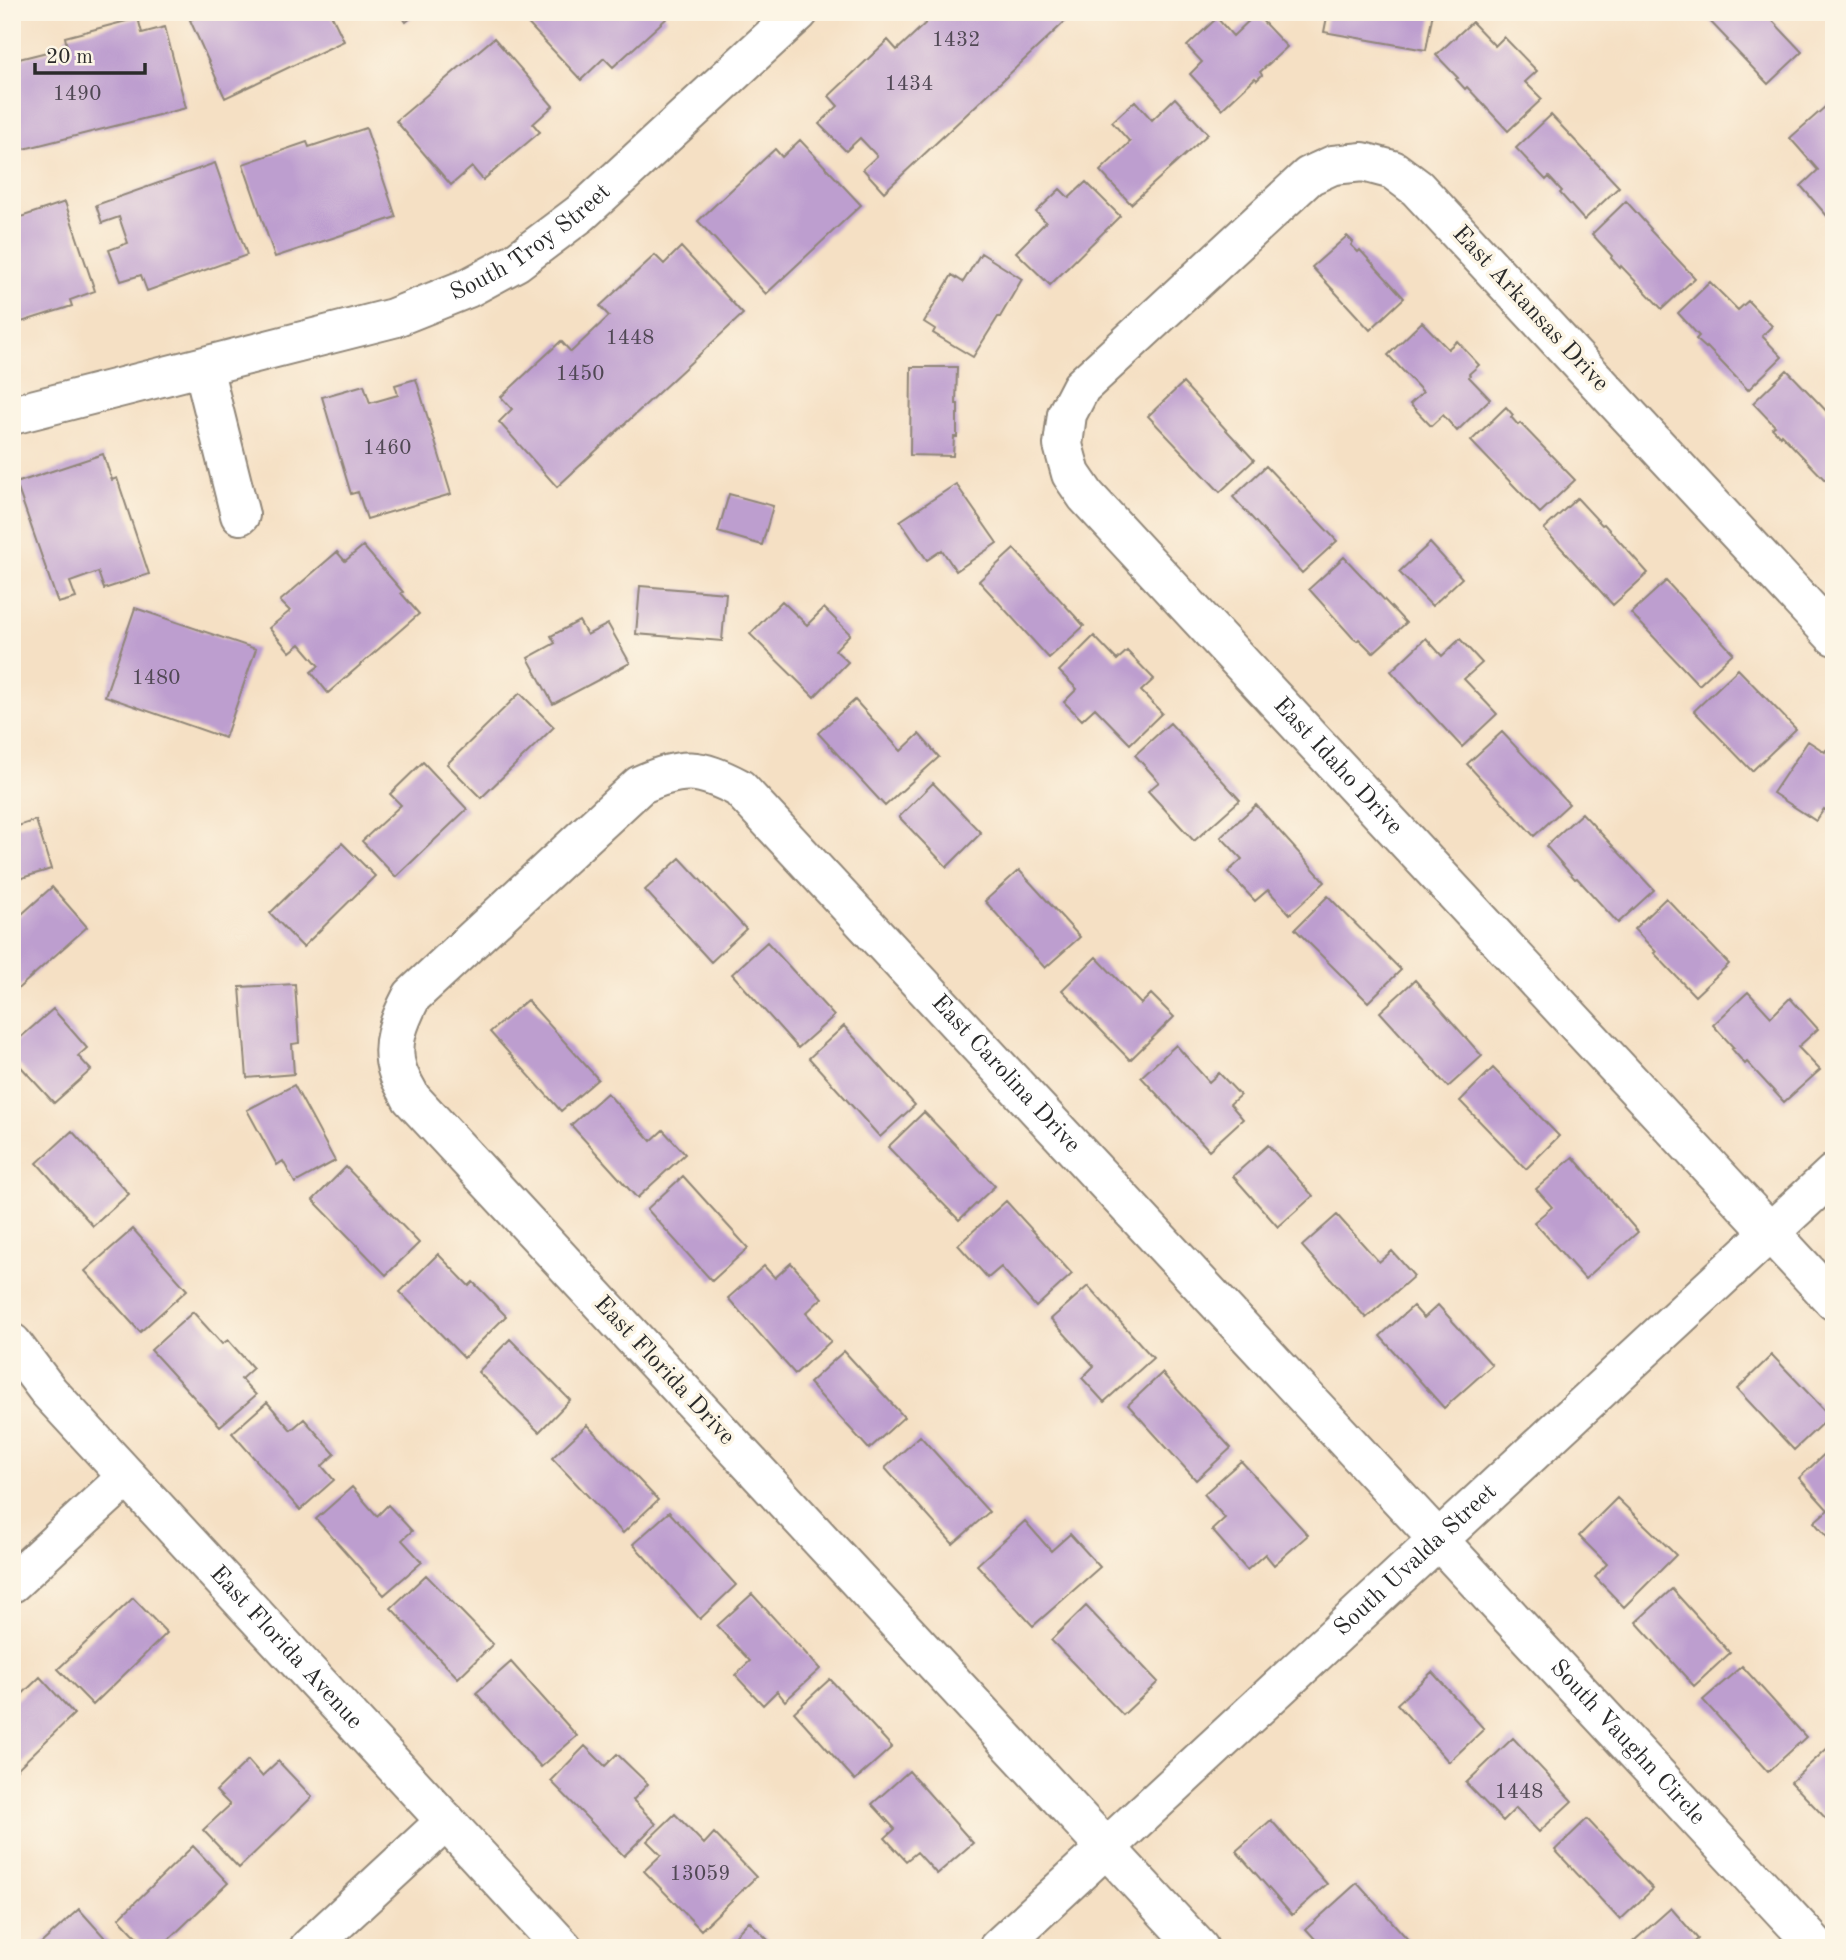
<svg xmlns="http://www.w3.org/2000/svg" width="1846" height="1960" font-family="'Old Standard TT',serif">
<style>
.building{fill:#bd9ecf}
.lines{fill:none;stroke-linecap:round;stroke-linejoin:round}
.minor-casing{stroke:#908678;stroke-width:42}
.minor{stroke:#fff;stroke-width:38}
.labels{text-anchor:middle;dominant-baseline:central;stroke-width:7;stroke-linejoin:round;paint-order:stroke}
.number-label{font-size:21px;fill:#504854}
.street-label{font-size:24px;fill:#2b2b2b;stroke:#fcf5e5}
</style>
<rect width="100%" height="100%" fill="#fcf5e5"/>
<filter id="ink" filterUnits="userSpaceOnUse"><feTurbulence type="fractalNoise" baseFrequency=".0143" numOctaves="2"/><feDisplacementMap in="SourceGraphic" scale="14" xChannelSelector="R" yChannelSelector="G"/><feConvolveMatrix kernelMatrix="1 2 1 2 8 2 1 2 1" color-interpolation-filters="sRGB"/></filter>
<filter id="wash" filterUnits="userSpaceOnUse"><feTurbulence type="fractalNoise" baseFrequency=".00686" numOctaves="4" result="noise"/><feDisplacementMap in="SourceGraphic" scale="28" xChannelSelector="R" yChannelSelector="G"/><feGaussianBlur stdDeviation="1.57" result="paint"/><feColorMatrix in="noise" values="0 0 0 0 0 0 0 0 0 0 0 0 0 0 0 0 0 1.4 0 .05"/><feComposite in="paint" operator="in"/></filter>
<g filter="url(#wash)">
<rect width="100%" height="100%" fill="#f5e0c4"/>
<g id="blocks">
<path class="building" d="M206,12H330L344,41L225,98L190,20Z
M399,12H418L406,22Z
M523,12H662L667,18L613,67L604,58L581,80L520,15Z
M924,12H1072L1073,14L884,192L863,169L877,156L860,138L846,151L819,124L838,106L829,96L888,40L897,50L930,19Z
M1328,12H1433L1426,50L1324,32Z
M1712,12H1763L1765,14L1768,12L1772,17L1770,18L1802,52L1768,84L1727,41L1728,40L1706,17Z
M1256,14L1287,47L1260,72L1262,75L1257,80L1255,78L1222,109L1190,74L1202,62L1187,46L1217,18L1233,36Z
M138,18L142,33L165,27L186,108L12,152V48L16,47L19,59L67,47L65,37Z
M1472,22L1495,46L1504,37L1537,71L1525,82L1542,99L1508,131L1467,87L1465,89L1456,79L1458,78L1436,55Z
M494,38L553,106L533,124L540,132L483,180L472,167L451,185L396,121Z
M1175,98L1208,134L1131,204L1100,171L1130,142L1112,122L1135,101L1152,120Z
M1834,99V212L1828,217L1801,186L1818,170L1790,138Z
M1551,115L1619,187L1584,220L1560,193L1562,191L1549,177L1546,180L1516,148Z
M366,128L396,217L275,257L243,164L307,142L309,147Z
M800,140L861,205L766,294L698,221L775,149L782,157Z
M215,163L247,255L147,291L141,275L121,281L109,250L128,243L119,217L102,223L96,205Z
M1086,182L1120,216L1050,285L1016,252L1046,222L1036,212L1060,189L1069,198Z
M1626,201L1651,229L1650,230L1695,278L1662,309L1621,266L1620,268L1611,258L1612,256L1592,234Z
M65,202L95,291L70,300L72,306L12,325V220Z
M1347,236L1353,242L1351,245L1358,252L1360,250L1404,298L1370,330L1312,267Z
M681,247L743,314L557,487L499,422L512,409L501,397L561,341L571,352L609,316L600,306L655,255L664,264Z
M981,253L1022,279L1000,317H998L973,357L933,333L935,329L924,322L952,275L963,282Z
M1710,282L1738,310L1748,301L1772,326L1762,336L1782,357L1748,390L1707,347L1706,348L1696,339L1699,336L1678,313Z
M1422,322L1448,349L1457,341L1479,365L1469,374L1470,375L1469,377L1490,399L1457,431L1443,415L1431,426L1410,404L1423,392L1388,355Z
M911,367H957L956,404H958V414H957V437H954L953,456L910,455Z
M1787,370L1834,419V471L1825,480L1781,434L1780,436L1772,428L1775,426L1753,403Z
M416,379L451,494L367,519L358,492L351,494L322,397L364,385L370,403L398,395L395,385Z
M1183,383L1254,460L1220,492L1148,416Z
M1506,407L1513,415L1511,417L1518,425L1520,423L1575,480L1540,513L1471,441Z
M103,454L112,480L117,478L149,574L104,589L98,572L70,582L76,598L58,603L16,483Z
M1266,466L1337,541L1302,573L1233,497Z
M956,484L997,543L956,571L942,550L927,560L900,521Z
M729,494L773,506L762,545L718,532Z
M1577,498L1602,525L1604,524L1648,573L1613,605L1544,529Z
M1430,543L1462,578L1432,606L1399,572Z
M363,546L403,592L401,593L419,614L328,693L311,672L319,666L300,644L290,652L269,628L290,611L280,601L337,552L345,561Z
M1014,549L1084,626L1049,658L979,581Z
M1344,557L1406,623L1373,653L1359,639L1357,641L1353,638L1309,589Z
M1666,581L1733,653L1699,685L1631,613Z
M640,586L726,593L722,641L636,634Z
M782,601L807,625L824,608L850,634L835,650L848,662L814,697L750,634Z
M135,608L256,649L225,738L105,696Z
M579,621L587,635L608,624L630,663L553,704L528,658L555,643L551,636Z
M1094,636L1117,660L1127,651L1154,679L1141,691L1162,713L1130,744L1095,708L1082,720L1064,702L1077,689L1059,671Z
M1426,638L1442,656L1460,639L1482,663L1464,679L1497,714L1462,747L1421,703L1420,704L1391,671Z
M1738,669L1796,729L1752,771L1694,711Z
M520,693L554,727L481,798L447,764Z
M855,700L901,751L919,734L939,757L885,806L818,733Z
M1170,723L1240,800L1194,841L1148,791L1159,782L1135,755Z
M1502,732L1569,804L1534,836L1467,764Z
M1808,741L1825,752L1826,750L1834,755V816L1824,809L1816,821L1773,793Z
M423,762L467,809L396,877L362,841L401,805L390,794Z
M933,783L981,833L947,867L899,817Z
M1256,805L1325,882L1290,914L1268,890L1255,901L1228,872L1242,859L1221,837Z
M1582,813L1654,890L1618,923L1577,878L1575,879L1546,846Z
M36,820L51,869L12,881V828Z
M342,843L375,876L303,947L270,913Z
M680,858L746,929L711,962L645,890Z
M1019,870L1080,937L1045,968L985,901Z
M52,887L87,927L12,994V943L17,939L12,934V923Z
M1328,896L1401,970L1368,1002L1295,929Z
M1666,898L1729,964L1695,996L1654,953L1656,952L1634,929Z
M767,942L834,1016L798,1048L732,974Z
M1096,957L1141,1004L1151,994L1174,1017L1130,1060L1062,990Z
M1415,980L1482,1056L1448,1087L1380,1012Z
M295,984L299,1043L292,1044L294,1074L247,1078L240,987Z
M1748,992L1771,1017L1790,998L1818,1029L1798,1047L1820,1070L1784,1102L1747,1062L1745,1064L1732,1049L1734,1048L1713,1025Z
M527,1000L598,1079L561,1111L490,1032Z
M53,1009L87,1048L78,1056L91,1070L54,1103L12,1057V1045Z
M844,1026L915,1105L880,1137L809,1058Z
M1176,1045L1209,1082L1219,1073L1240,1095L1230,1104L1243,1119L1209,1150L1141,1077Z
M1493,1068L1559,1136L1526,1169L1460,1101Z
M294,1085L335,1161L295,1183L283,1161L277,1165L247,1110Z
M607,1093L651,1141L663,1130L685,1154L637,1198L571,1125Z
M924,1112L995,1186L959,1220L888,1147Z
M72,1131L129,1194L93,1226L37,1163Z
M1268,1145L1313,1196L1278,1227L1233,1176Z
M1573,1157L1638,1232L1585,1279L1534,1222L1552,1207L1536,1189Z
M346,1167L419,1243L386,1275L313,1200Z
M683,1176L748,1248L712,1281L647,1209Z
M1006,1201L1072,1274L1036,1307L1001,1267L988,1278L958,1245Z
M1337,1215L1379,1262L1392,1251L1414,1276L1366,1318L1302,1246Z
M133,1229L187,1290L140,1332L85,1271Z
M438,1254L469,1286L473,1282L506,1316L464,1358L400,1292Z
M791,1263L822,1298L806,1313L831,1341L795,1374L728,1298L764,1266L775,1278Z
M1088,1286L1153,1358L1104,1402L1082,1378L1094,1366L1051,1319Z
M1438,1305L1492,1365L1444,1408L1380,1336L1413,1306L1424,1318Z
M193,1312L222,1344L228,1340L253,1368L241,1379L256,1395L220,1426L151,1350Z
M510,1339L570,1400L539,1432L478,1372Z
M844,1351L904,1417L869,1449L809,1383Z
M1772,1355L1830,1416L1794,1450L1737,1389Z
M1162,1373L1231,1448L1196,1480L1128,1405Z
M267,1402L291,1430L304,1419L335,1454L322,1466L334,1480L300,1510L232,1433Z
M587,1425L658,1500L623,1533L552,1458Z
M920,1436L989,1512L953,1544L885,1468Z
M1832,1447L1834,1449V1545L1814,1522L1828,1510L1799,1478Z
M1241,1461L1308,1535L1274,1565L1265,1554L1247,1570L1212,1530L1225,1518L1204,1494Z
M352,1487L377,1516L388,1505L412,1531L402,1540L422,1562L384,1595L316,1519Z
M1617,1498L1676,1555L1624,1607L1595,1577L1607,1564L1579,1536Z
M669,1512L736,1585L700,1619L633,1544Z
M1025,1521L1051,1551L1070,1534L1100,1567L1033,1626L977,1565Z
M426,1575L493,1644L458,1678L391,1608Z
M1672,1589L1730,1653L1694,1686L1636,1622Z
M752,1594L820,1669L785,1701L777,1691L763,1705L735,1675L750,1661L717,1626Z
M133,1598L167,1633L93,1705L58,1669Z
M1086,1606L1158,1682L1123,1715L1051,1640Z
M511,1662L577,1736L541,1767L476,1693Z
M1742,1666L1806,1737L1768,1772L1703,1700Z
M1432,1672L1484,1729L1449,1762L1397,1704Z
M40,1677L74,1714L12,1774V1704Z
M830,1679L892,1747L855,1780L794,1712Z
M1513,1738L1572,1801L1539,1832L1516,1808L1503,1821L1466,1783Z
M1834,1742V1827L1791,1782Z
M585,1746L605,1766L617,1754L648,1784L633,1800L656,1824L624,1856L551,1781Z
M248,1760L262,1776L278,1761L312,1797L239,1868L203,1830L230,1805L216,1791Z
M909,1771L973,1843L937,1874L917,1852L906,1861L885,1838L895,1829L872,1804Z
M675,1814L704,1844L714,1833L756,1877L701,1930L644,1871L661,1855L647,1841Z
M1587,1819L1653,1889L1620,1920L1555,1850Z
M1271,1820L1327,1884L1292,1915L1236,1851Z
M193,1846L228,1883L160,1948H147L119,1918Z
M1357,1883L1413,1945L1409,1948H1353L1350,1945L1347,1948H1323L1306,1929Z
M1671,1908L1698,1939L1688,1948H1626Z
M79,1909L114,1948H36Z
M749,1921L776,1948H723Z"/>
</g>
</g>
<g filter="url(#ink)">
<use href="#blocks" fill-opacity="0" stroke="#908678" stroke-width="2"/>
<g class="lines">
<defs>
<g id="minor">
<path d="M203,367L240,515"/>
<path id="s1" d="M12,415L393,318L468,288L516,262L581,213L799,12"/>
<path id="s2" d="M1834,636L1417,188L1393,170L1363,162L1333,165L1309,176L1081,387L1067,414L1063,445L1071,474L1086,496L1834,1301"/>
<path id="s3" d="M12,1343L49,1392L563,1948"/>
<path d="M12,1583L127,1477"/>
<path d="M309,1948L446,1821"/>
<path id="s4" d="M998,1948L1834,1173"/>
<path id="s5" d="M1199,1948L411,1098C407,1089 401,1081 398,1072C388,1045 400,1019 412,996L640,785C681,766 699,767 739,788L1818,1948"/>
</g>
</defs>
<use href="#minor" class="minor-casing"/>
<use href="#minor" class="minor"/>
</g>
</g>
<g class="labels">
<g class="number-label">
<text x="956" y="40">1432</text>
<text x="909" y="84">1434</text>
<text x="77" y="94">1490</text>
<text x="630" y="338">1448</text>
<text x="580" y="374">1450</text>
<text x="387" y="448">1460</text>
<text x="156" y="678">1480</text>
<text x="1519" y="1792">1448</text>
<text x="700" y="1874">13059</text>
</g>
<g class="street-label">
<text stroke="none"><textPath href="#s1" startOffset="551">South Troy Street</textPath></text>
<text transform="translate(1530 309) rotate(47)">East Arkansas Drive</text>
<text stroke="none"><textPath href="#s2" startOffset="1528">East Idaho Drive</textPath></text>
<text stroke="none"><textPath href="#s5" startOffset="2074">East Carolina Drive</textPath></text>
<text transform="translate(664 1371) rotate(47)">East Florida Drive</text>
<text stroke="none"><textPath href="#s4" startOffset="570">South Uvalda Street</textPath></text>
<text stroke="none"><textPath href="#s3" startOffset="410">East Florida Avenue</textPath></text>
<text stroke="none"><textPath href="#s5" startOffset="2987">South Vaughn Circle</textPath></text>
</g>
</g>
<rect width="1846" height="1960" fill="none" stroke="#fcf5e5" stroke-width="42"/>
<path d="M35 63v10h110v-10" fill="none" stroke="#2b2b2b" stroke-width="3.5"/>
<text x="46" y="63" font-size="21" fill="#2b2b2b" stroke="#fcf5e5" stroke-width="5" paint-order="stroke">20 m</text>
</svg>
